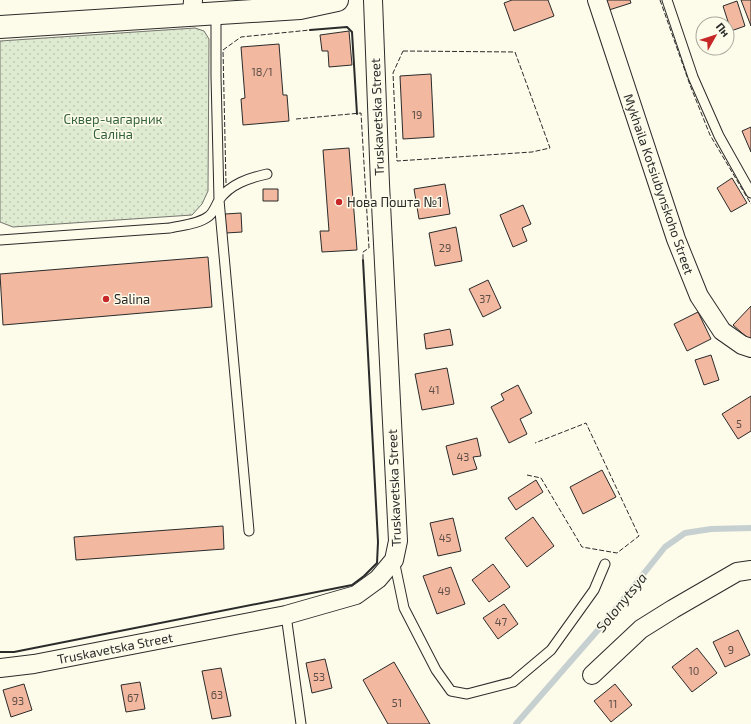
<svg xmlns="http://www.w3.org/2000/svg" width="751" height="724" font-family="'Exo 2',sans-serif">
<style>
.grass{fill:url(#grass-dots);stroke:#74746e}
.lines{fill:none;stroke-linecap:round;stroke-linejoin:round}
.stream{stroke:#c7d0d0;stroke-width:6}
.building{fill:#f2b8a0;stroke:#2b2b2b}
.lane-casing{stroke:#2b2b2b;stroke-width:11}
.street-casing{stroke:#2b2b2b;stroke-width:20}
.secondary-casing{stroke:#2b2b2b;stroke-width:24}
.lane{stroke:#fdfbea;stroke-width:9}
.street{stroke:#fdfbea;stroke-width:18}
.secondary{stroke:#fdfbea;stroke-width:22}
.fence{stroke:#2b2b2b;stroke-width:1;stroke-dasharray:5 2;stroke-linecap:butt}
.wall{stroke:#2b2b2b;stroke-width:2}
.poi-dot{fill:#c62828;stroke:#fdfbea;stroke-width:1.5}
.labels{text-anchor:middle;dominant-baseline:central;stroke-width:3;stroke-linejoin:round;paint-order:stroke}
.number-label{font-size:11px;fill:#5d4e48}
.street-label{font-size:13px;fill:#2b2b2b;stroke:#fdfbea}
.park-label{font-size:13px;fill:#34623c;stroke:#fdfbea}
.poi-label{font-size:13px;fill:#2b2b2b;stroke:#fdfbea;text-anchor:start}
.water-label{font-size:14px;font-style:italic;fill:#2b2b2b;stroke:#fdfbea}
</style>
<defs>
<pattern id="grass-dots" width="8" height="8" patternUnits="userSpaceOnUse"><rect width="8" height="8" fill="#deebd1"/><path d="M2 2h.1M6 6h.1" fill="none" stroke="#bfcab4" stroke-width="1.8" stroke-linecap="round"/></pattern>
</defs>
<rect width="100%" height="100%" fill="#fdfbea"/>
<path class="grass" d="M195,28L204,31L209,39L208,191L202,204L192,215L13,227L0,222V41Z"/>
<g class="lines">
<path class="stream" d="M516,724L605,622L665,547L685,533L711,529L751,528"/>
</g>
<path class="building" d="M512,0H548L554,16L514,31L504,3Z
M606,0H630L631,3L609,10Z
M741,0H751V26Z
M737,1L745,26L731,31L723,6Z
M349,31L352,65L329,67L328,51H322L320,35Z
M279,44L283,95H287L289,121L243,125L241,99L245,98L241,47Z
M431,74L434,137L403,139L400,76Z
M751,127V152L742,131Z
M349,148L357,250L322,252L320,231H329L323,150Z
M732,178L747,203L731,212L717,188Z
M445,184L450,214L419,219L414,189Z
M263,189H278V201H263Z
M523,205L531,224L522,228L527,241L513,247L500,215Z
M241,213L242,232L226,233L225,214Z
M456,227L462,261L435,266L429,233Z
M208,257L212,307L3,325L0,274Z
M488,280L501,308L483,317L469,289Z
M751,306V341L733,325Z
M698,312L711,339L687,351L674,324Z
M450,329L453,345L426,349L424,334Z
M711,355L719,380L704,385L695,360Z
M447,368L454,404L422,410L415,374Z
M518,385L532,413L520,419L527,434L509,443L491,407L504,400L501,394Z
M751,396V431L738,439L722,414Z
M477,438L481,456L473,457L477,469L453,475L446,446Z
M602,470L616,497L583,514L570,487Z
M536,480L543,492L516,510L508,498Z
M533,517L554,546L527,567L505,538Z
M453,518L461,551L438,556L430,523Z
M223,526L224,549L76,560L74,537Z
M493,564L510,587L489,602L472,580Z
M451,567L465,604L437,614L423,576Z
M504,604L518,624L498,639L483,618Z
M738,630L750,655L725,667L713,642Z
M697,648L717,673L692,692L672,667Z
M325,659L332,688L312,693L306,663Z
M394,662L430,724H388L363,680Z
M221,668L231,716L212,719L202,671Z
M140,682L145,709L126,712L121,685Z
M24,684L32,710L11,717L3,690Z
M615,684L632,705L611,722L594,701Z"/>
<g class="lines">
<defs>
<path id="lane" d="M667,0L693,77L719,136L751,193
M216,13V76L219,200L249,531
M0,240L170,228C183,225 199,224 209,216C214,212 216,205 219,200C230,184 249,178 267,174
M394,560L404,608L436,670L451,691L467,694L513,682L551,650L594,590L605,564
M286,615L301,724"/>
<path id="street" d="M597,0L676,239L699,296L722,331L742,345L751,348
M192,15L193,0
M0,668L34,664L286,615L356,595L378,579L394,560L398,541L380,184L373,0
M592,675L641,629L673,609L737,572L751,570"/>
<path id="secondary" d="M0,27L300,8L337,0"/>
</defs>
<use href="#lane" class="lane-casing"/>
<use href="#street" class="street-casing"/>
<use href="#secondary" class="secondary-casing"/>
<use href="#lane" class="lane"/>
<use href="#street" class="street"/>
<use href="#secondary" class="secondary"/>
<path class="fence" d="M660,0L690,85L710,135L751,204
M403,51L515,52L550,148L532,152L397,161L393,73Z
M296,119L361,113L369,248L363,252V260
M226,183L223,50L241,37L310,30
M527,475L541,478L582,547L617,553L639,536L586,423L535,443"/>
<path class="wall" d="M310,30L347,27L352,32L357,114
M0,652H14L352,585L364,576L377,563L378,542L363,260"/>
</g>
<g class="poi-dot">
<circle cx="339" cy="202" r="4"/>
<circle cx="106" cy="299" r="4"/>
</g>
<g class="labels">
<g class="number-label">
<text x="262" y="71">18/1</text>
<text x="417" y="114">19</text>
<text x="445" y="247">29</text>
<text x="485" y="298">37</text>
<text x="434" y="389">41</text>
<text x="739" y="423">5</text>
<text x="463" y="456">43</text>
<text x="445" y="537">45</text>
<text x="444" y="590">49</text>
<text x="501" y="621">47</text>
<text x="731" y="649">9</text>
<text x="694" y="670">10</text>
<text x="319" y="676">53</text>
<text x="217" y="694">63</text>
<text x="133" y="697">67</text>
<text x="18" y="700">93</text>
<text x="397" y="702">51</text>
<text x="613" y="703">11</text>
</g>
<g class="street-label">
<text transform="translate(377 117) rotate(-92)">Truskavetska Street</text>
<text transform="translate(659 184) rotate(71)">Mykhaila Kotsiubynskoho Street</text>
<text transform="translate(394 488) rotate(-92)">Truskavetska Street</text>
<text transform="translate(115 648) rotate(-11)">Truskavetska Street</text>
</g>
<g class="park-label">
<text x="113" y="119">Сквер-чагарник<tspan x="113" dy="15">Саліна</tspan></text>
</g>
<g class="poi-label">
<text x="347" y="202">Нова Пошта №1</text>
<text x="114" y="299">Salina</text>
</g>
<g class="water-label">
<text transform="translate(621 602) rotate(-51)">Solonytsya</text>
</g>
</g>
<g transform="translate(715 36) rotate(51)"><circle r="19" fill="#fdfbea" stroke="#a9a89e"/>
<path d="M0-3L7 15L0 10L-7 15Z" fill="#c62828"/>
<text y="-6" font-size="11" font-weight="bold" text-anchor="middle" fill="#2b2b2b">Пн</text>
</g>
</svg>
